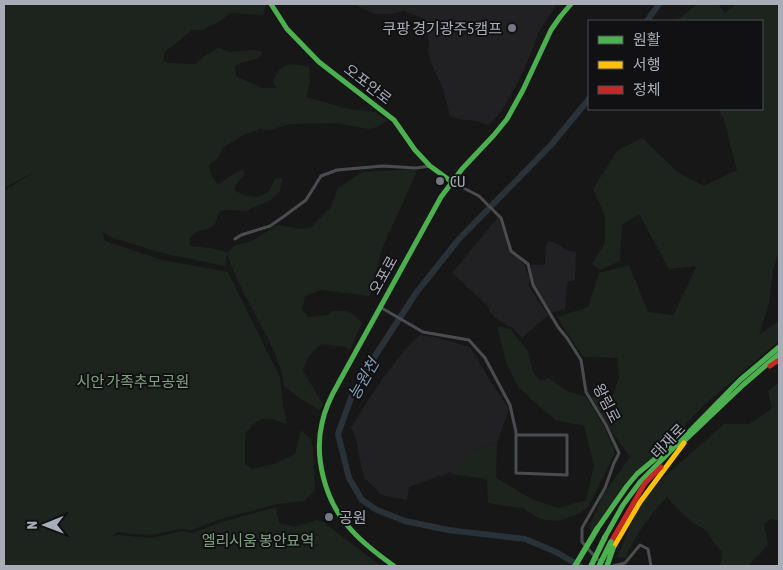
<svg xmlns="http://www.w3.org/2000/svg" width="783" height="570" font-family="'Asap Condensed','Noto Sans KR',sans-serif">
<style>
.built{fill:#212123}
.green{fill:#1d241e}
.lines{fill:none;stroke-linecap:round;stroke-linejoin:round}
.river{stroke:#2a3239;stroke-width:6}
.street{stroke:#4b4c50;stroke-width:3}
.fast{stroke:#4caf50;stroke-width:5}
.slow{stroke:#ffc107;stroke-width:5}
.jam{stroke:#c62828;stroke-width:5}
.fast-bridge{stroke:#4caf50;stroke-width:5.5}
.poi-dot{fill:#757880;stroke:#111113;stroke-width:2}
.labels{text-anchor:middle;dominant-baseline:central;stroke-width:4;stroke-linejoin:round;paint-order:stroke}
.poi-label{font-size:15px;fill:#a8adb8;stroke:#111113;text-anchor:start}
.street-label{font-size:15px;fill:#a8adb8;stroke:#111113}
.park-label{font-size:15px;fill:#7fa381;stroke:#111113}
.water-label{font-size:16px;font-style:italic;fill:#7f9bb3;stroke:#111113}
</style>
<rect width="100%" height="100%" fill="#171717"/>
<path class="built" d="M355,4H557L538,33L533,49L518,82L501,112L488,125L476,121L459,119L450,116L443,89L431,62L428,51L429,42L423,18L403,11L393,14H375L357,6Z
M498,217L510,251L524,264L530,280L528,285L548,315L522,338L512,327H509L497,319L490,312L487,305L452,273Z
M548,242H553L563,247L565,250L576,252L575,280L568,282L567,284L565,309L554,312H551L534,285L530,265H545L546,246Z
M419,335L434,337L470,347L491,382L509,409L497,443L471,451L457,470L409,487L407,500L381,495L372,485L365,479L361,466L356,438L351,427L383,378L403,352Z"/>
<path class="green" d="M4,4H265L266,5L263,15L230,13L220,21L203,30H192L165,52L163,61L169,63L195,64L206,55L218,48L229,52L254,50L262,52L259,58L241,63L235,67L236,76L262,88H277L273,83C274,78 275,76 278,72C286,61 297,65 309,67L310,81L306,97L349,109L375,112L387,121L377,127L369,129L335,123L290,124L270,130L260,129L245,134L223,148L217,159L209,165L212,177L218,184C226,180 235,171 244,170V175L237,183L234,189C241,196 259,200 268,192C271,189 273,183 275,178L282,179L280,191L271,200L246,211L225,210L219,212L215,224L208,229L198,231L189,238L190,246L210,248L227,252L236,245L252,241L277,225L301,229L310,228L331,207L338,188L363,172L415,169L416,173L382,249L370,296L321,290L305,296L302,310L309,317L328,315L332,311H345L352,313L362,323L350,350L345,347L321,344C312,352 305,360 303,371L323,404L320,410L299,398L284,386C282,366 273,349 264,331C251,306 236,281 227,254L225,266L162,253L110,237L102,231L105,241L162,260L228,272L280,378L283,406L287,423C281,423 277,420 271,419C260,416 251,426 245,434V464L252,469L274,464L295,454L301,430L311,439L313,449L315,491L304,501L277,504L221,519L192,530L181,529L152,535L131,534L118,532L111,537L118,535L152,538L182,531L192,533L222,522L276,507L279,523L295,527L317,520L323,522L381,566H4V191L36,171L4,188Z
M698,4H718L725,13L736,4H779V251L773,270L769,303L759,335L779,321V341L702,407L652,460L635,473L591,533L589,527L603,495L630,457L613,433L591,397L613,395L619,378L617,358L583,357L557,317L588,307L599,273L629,265L648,312L673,315L697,266L669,269L639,214L622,225L620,261L600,270L592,264L605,243V216L593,189L617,151L642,138L679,173L704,186L737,170L724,120L718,109H762V21H676Z
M497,326L512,330C515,338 523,343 527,350C532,360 530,375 541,380L549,378L567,391L586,397L603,425L614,449V455L588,507L579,514L557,521L540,519L524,509L488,503L487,479L451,474V472L457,470L471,451L497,443L496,478L532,499L558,508L586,500L594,465L584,426L555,420L519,388L507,365Z
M779,382V520L771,519L764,524L768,544L760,554L747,566H721L722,551L715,545L707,531L693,523L679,510L667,497C651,514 634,536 626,558L617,557L640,504L663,478L724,424H749L772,409L768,391Z"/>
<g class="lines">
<path class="river" d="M647,21L659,4
M580,566L556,552L525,539L448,530L405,521L377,510L362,500L349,478L338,434L351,398L375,356L416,293L459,239L551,145L589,99"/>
<path class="street" d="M452,182L479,196L501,218L511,251L528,264L533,285L558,327L567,338L581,360L586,392L606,425L619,453L614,463L605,488L582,528V542L597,559L602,562
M235,239L241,235L270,226L283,217L306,200L321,176L337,170L383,166L416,168L430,166
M380,307L423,332L469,340L485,358L510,405L516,432V473L567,475V435H516
M613,566L625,563L640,545L648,549L651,566"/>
<path class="fast" d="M271,4L287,29L319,62L394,120L415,150L430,166L452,182
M680,445L743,385L779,354
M597,529L627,486L637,474L674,443
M605,537L623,505L640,482L740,380L779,347
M394,566C377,554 360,541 347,525C325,499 314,457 322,423C325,409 331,396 338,384L441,197L462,169L494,135L507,119L523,90L551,30L560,17L571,4"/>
<path class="slow" d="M613,548L640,502L684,443"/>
<path class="jam" d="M770,366L779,360
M611,542L645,483L661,467"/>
<path class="fast-bridge" d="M575,566L597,529
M591,566L605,537
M599,566L611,542
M607,566L613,548"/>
</g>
<g class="poi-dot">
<circle cx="512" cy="28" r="5"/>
<circle cx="440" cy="181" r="5"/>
<circle cx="329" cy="517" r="5"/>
</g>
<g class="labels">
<g class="poi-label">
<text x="502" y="28" text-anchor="end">쿠팡 경기광주5캠프</text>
<text x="450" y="181">CU</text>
<text x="339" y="517">공원</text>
</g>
<g class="street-label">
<text transform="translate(368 84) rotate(38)">오포안로</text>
<text transform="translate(383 275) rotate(-61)">오포로</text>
<text transform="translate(607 403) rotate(63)">왕림로</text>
<text transform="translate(668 441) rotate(-46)">태재로</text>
</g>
<g class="park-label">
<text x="133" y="381">시안 가족추모공원</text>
<text x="258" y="540">엘리시움 봉안묘역</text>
</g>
<g class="water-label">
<text transform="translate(363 379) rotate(-60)">능원천</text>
</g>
</g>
<rect width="783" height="570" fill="none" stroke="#a8adb8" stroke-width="10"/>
<rect x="588" y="20" width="175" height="90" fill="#111113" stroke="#4d4f55"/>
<rect x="598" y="36" width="25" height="8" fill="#4caf50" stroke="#4d4f55"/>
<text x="633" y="45" font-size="15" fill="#a8adb8">원활</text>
<rect x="598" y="61" width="25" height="8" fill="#ffc107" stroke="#4d4f55"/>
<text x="633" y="70" font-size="15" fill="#a8adb8">서행</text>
<rect x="598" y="86" width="25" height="8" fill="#c62828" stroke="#4d4f55"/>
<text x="633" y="95" font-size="15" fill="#a8adb8">정체</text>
<g transform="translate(45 525) rotate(269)" stroke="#111113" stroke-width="4" paint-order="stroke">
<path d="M0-4L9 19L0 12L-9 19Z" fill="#a8adb8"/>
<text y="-8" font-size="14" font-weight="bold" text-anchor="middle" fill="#a8adb8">N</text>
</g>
</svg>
